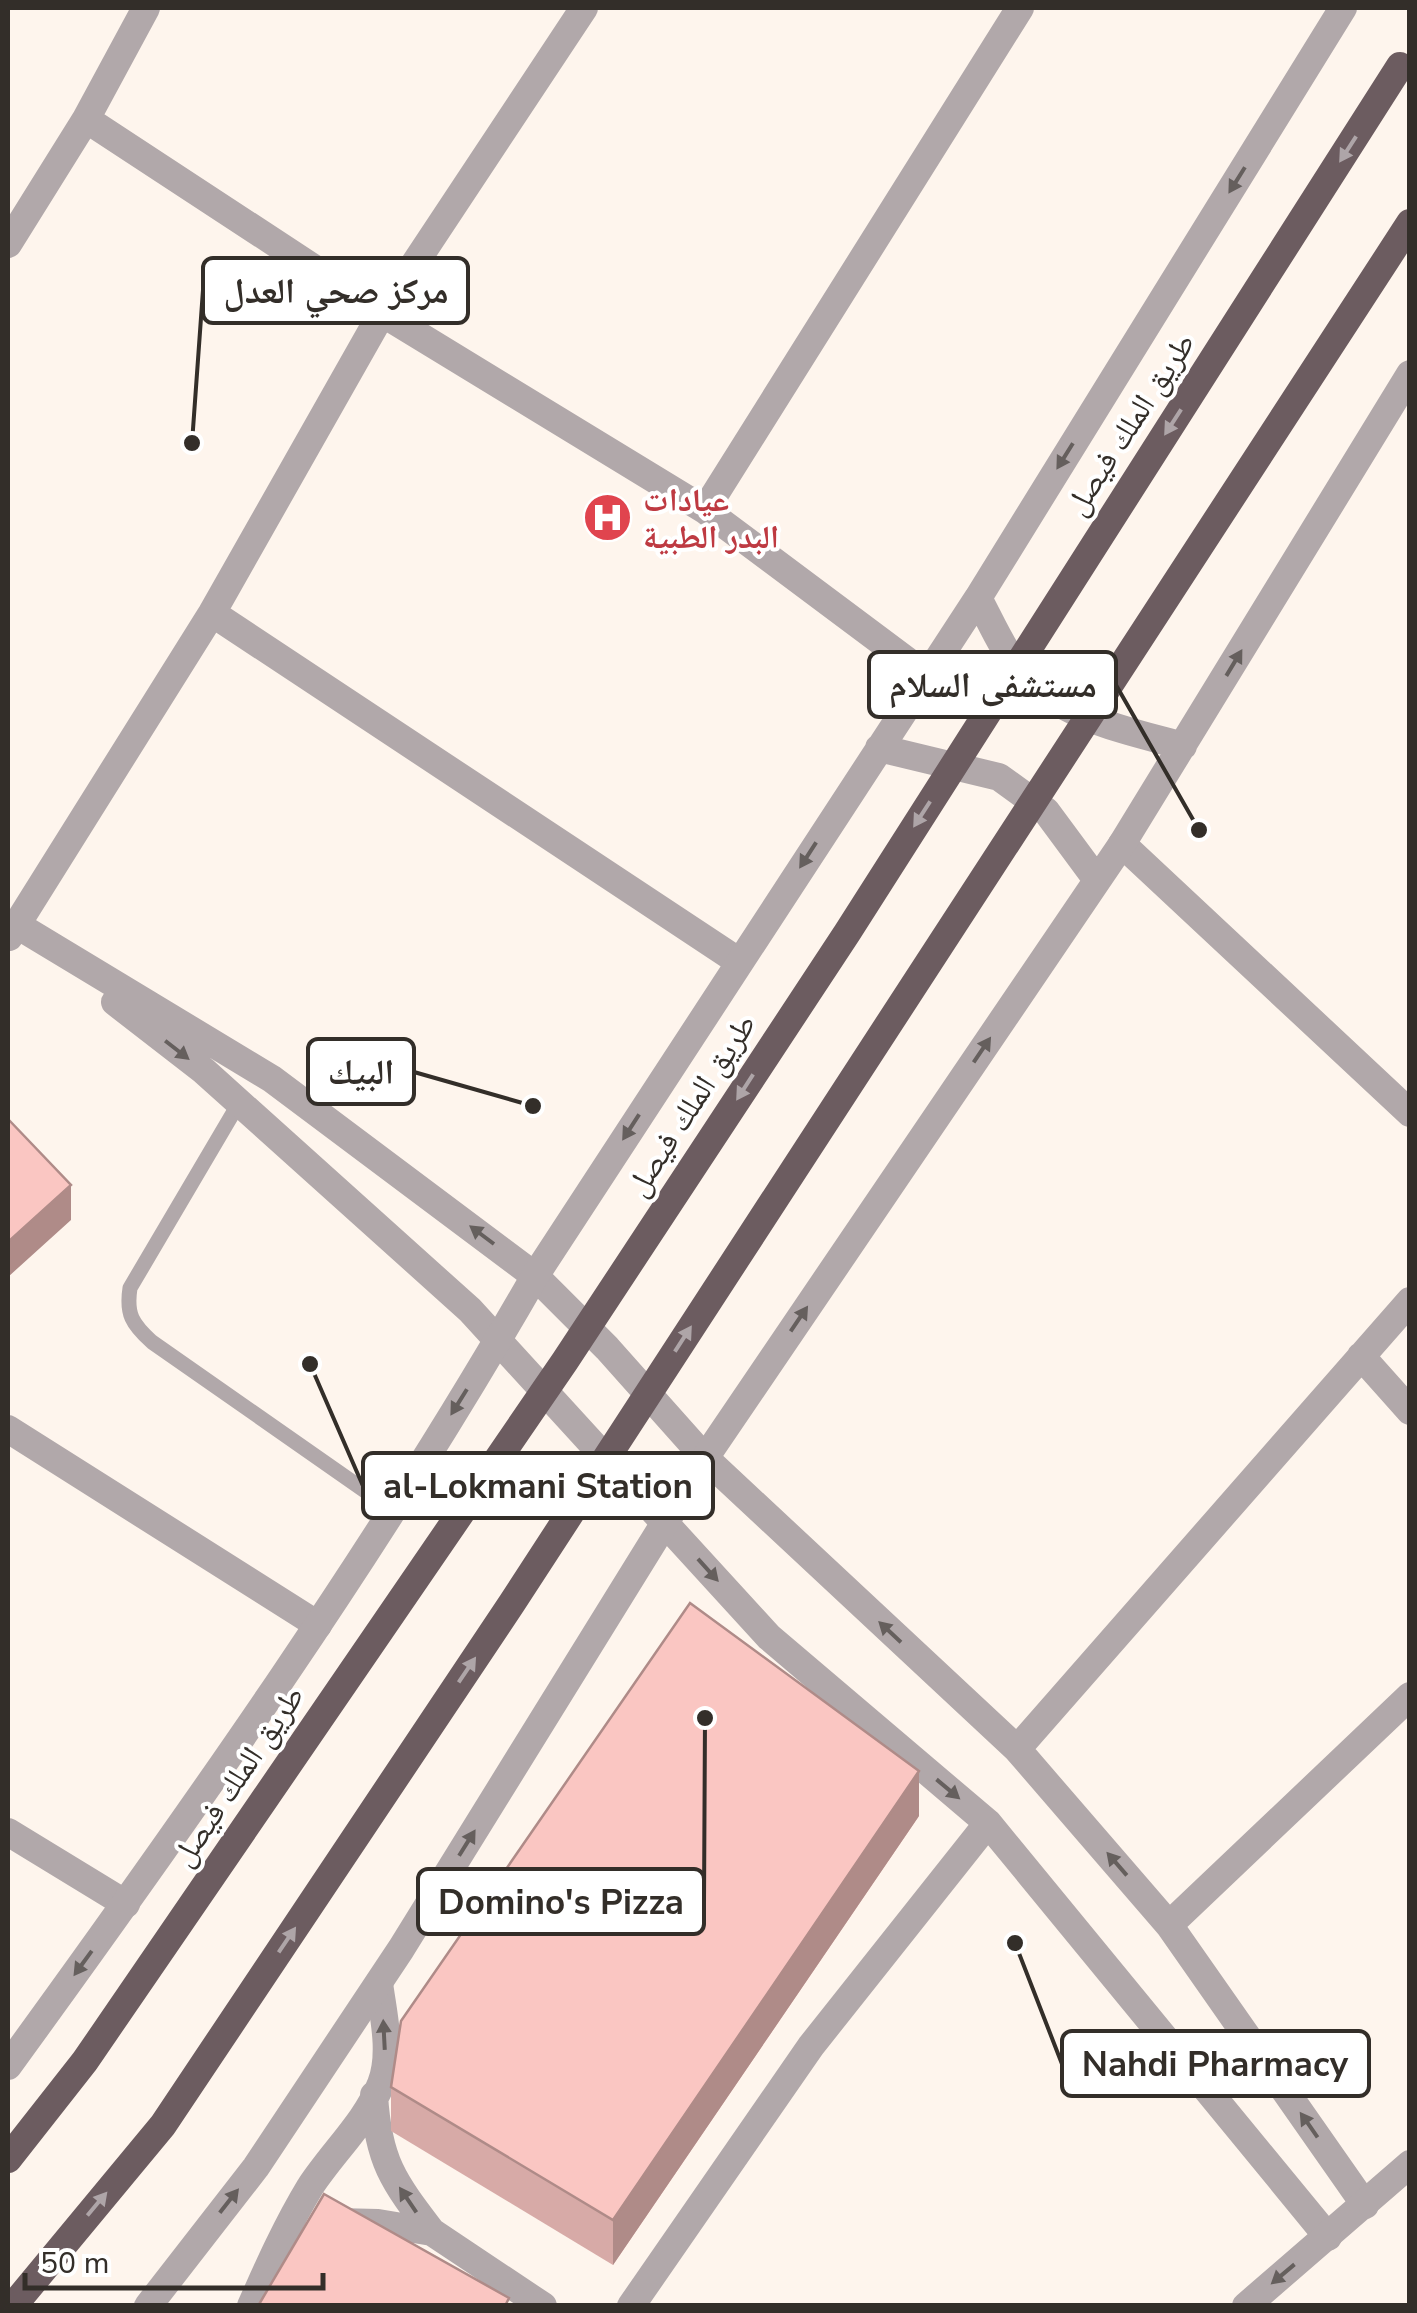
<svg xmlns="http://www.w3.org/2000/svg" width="1417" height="2313" font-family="'Nunito Sans','Noto Naskh Arabic',sans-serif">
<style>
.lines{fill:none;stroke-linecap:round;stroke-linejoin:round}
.service{stroke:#b1a8aa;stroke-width:15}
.minor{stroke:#b1a8aa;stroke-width:28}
.tertiary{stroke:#b1a8aa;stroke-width:28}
.trunk-bridge{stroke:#6c5c60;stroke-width:28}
.wall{fill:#d7aaa7}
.shaded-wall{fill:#af8b88}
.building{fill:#fac6c2;stroke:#af8b88;stroke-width:2.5}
.oneway{fill:#aea5a8}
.oneway2{fill:#655f5d}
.labels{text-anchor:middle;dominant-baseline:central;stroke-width:8;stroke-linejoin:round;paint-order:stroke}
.street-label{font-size:32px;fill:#332e29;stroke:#fff}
.health-label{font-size:32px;font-weight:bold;fill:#be3a42;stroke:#fff;text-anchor:start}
.leader{fill:none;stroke:#332e29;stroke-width:4}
.callout-dot{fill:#332e29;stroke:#fff;stroke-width:4}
.callout{fill:#fff;stroke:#332e29;stroke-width:4}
.callout-label{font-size:35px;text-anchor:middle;font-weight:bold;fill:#332e29}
</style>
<rect width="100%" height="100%" fill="#fef5ed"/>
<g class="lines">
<path class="service" d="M239,1103L130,1288C126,1314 132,1324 152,1342L391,1509"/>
<path class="minor" d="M86,119L382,313L705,510L926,675
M8,244L86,119L146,8
M705,510L1020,8
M212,613L738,961
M1122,844L1410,1113
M17,925L272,1079L535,1276L607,1348L705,1458L1017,1749L1169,1925L1365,2205
M9,937L212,613L382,313L584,8
M115,1002L204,1071L470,1310L769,1637L988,1823L1328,2237
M1361,1356L1410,1411
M8,1429L318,1625
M1017,1749L1410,1301
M8,1832L126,1904
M1169,1925L1410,1696
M337,2222L378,2223L432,2232C393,2181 378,2161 374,2095
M432,2232L543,2306
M251,2306C269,2265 287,2225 310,2187C332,2153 366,2122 381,2084C393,2053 383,2014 379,1983
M631,2306L811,2046L988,1823"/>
<path class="tertiary" d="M978,598C990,620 1001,646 1016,666C1055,717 1125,730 1183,746
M879,748L999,777L1046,811L1097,880
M8,2066C194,1810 378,1550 535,1276L978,598L1343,8
M148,2306L256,2167L401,1949L705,1458L1122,844L1410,374
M1246,2306L1410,2164"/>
<path class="trunk-bridge" d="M8,2159L85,2061L565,1361L847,933L1400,66
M13,2306L163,2125L512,1603L1410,223"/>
</g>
<path class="wall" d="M919,1816L613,2265L391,2131V2087Z"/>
<path class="shaded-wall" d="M71,1185V1220L8,1277V1242Z
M919,1771V1816L613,2265V2220Z"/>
<path class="building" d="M8,1119L71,1185L8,1242Z
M690,1603L919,1771L613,2220L391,2087L401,2021Z
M324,2194L509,2298L505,2306H258Z"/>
<defs><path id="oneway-solid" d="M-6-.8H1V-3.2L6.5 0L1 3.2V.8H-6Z" transform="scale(2.5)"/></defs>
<g class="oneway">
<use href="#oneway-solid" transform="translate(1348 149) rotate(123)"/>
<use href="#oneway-solid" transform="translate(1173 422) rotate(123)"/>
<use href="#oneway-solid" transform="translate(922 814) rotate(123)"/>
<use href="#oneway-solid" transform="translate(745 1087) rotate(123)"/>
<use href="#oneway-solid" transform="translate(683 1339) rotate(-57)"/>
<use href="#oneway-solid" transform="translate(467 1670) rotate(-56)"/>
<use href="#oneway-solid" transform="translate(287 1940) rotate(-56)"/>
<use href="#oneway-solid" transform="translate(97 2204) rotate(-50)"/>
</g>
<g class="oneway2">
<use href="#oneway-solid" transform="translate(1237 180) rotate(122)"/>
<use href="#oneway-solid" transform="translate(1065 456) rotate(122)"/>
<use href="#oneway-solid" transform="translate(1234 663) rotate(-59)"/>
<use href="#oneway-solid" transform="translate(808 855) rotate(123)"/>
<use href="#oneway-solid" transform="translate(177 1050) rotate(38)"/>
<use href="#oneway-solid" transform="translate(982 1050) rotate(-56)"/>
<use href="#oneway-solid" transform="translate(631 1127) rotate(123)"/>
<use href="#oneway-solid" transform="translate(482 1235) rotate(-143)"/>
<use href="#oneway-solid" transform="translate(799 1319) rotate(-56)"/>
<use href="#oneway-solid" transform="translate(459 1402) rotate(122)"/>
<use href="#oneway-solid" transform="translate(708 1570) rotate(48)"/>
<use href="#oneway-solid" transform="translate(890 1632) rotate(-137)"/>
<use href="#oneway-solid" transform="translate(948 1789) rotate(40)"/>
<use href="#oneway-solid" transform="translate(467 1843) rotate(-58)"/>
<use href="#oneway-solid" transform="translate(1117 1864) rotate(-131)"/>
<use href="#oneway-solid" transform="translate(83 1963) rotate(126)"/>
<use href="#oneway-solid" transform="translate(384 2035) rotate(-93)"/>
<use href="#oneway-solid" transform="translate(1309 2125) rotate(-125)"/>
<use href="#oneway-solid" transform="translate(408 2200) rotate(-124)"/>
<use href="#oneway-solid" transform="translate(229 2201) rotate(-52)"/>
<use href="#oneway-solid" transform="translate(1283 2274) rotate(140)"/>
</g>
<defs>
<symbol id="hospital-disc" viewBox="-11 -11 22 22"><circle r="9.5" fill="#e0444e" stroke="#fff"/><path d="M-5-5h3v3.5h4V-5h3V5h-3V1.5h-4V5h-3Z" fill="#fff"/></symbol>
</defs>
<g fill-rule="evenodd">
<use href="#hospital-disc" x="580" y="490" width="55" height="55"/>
</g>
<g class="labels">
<g class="street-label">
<text transform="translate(1130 424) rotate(-57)">طريق الملك فيصل</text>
<text transform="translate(691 1105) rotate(-57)">طريق الملك فيصل</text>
<text transform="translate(238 1776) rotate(-56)">طريق الملك فيصل</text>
</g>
<g class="health-label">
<text x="643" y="500">عيادات<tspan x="643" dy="37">البدر الطبية</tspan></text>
</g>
</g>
<path class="leader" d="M192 443L203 290M1199 830L1116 685M533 1106L414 1072M310 1364L363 1486M705 1718L704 1902M1015 1943L1062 2064"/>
<g class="callout-dot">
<circle cx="192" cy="443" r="10"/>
<circle cx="1199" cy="830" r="10"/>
<circle cx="533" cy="1106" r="10"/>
<circle cx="310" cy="1364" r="10"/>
<circle cx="705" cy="1718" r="10"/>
<circle cx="1015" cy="1943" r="10"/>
</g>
<g class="callout">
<rect x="203" y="258" width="265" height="65" rx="10"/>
<rect x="869" y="652" width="247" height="65" rx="10"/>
<rect x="308" y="1039" width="106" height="65" rx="10"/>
<rect x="363" y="1453" width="350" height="65" rx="10"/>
<rect x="418" y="1869" width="286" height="65" rx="10"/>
<rect x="1062" y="2031" width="307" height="65" rx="10"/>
</g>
<g class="callout-label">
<text x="336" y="303">مركز صحي العدل</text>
<text x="993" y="697">مستشفى السلام</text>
<text x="361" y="1084">البيك</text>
<text x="538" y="1498">al-Lokmani Station</text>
<text x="561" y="1914">Domino's Pizza</text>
<text x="1215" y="2076">Nahdi Pharmacy</text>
</g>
<rect width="1417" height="2313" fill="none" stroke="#332e29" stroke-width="20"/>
<path d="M25 2273v15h298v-15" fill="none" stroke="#332e29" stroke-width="5"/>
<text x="40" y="2273" font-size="30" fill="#332e29" stroke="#ffffff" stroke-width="8" paint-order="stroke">50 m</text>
</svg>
